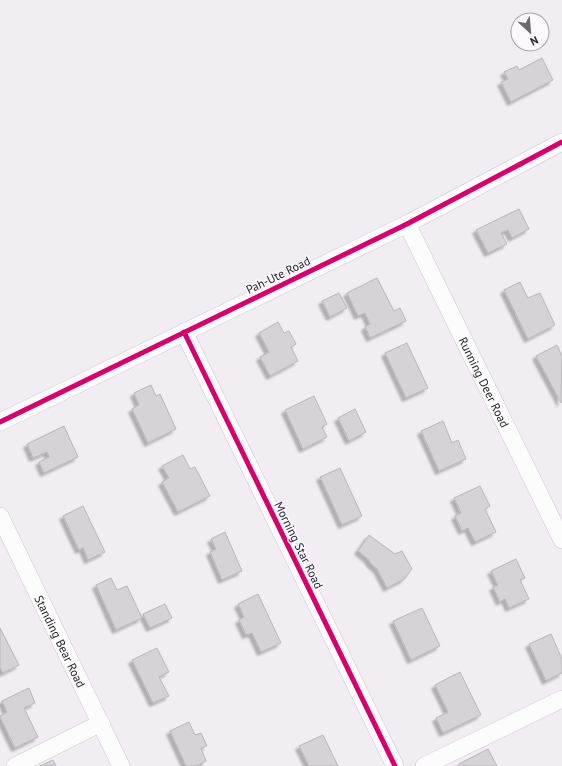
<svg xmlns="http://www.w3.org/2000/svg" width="562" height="766" font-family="'PT Sans',sans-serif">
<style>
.building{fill:#d6d2d8;stroke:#b9b5bb;filter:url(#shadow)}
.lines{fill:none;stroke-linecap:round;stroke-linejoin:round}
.minor-casing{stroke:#ccc8ce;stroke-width:18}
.minor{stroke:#fdfcfd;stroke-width:17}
.cycleway-casing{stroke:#fcf8fe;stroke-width:8}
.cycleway{stroke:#d6006c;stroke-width:5}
.labels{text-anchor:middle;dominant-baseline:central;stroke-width:3;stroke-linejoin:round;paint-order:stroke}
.street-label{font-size:12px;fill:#252227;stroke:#fcf8fe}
</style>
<defs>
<filter id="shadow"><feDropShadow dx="-3.5" dy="3.5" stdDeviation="1" flood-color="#0004"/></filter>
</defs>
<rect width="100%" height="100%" fill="#f2ecf3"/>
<path class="building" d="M542,58L553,80L511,102L501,82L508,79L504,72L517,66L519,70Z
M519,209L529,229L512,238L508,230L501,233L507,244L488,253L476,230Z
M377,278L394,311L400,308L406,321L370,338L365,327L370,324L365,313L358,316L347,293Z
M520,282L528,298L540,293L555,325L528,339L504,290Z
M339,293L347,308L330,317L322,301Z
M278,322L284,333L289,331L296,344L291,347L298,361L270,376L260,357L269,352L259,333Z
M407,343L428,388L406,398L385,353Z
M557,345L562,356L561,403L536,356Z
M151,385L156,396L160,394L176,429L148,443L132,409L139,405L134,393Z
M314,396L327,424L322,427L327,437L303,449L285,410Z
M355,409L366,432L349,441L338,418Z
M443,421L452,443L458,440L466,459L439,471L421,431Z
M64,426L78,457L44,473L39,462L49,457L47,452L33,458L27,444Z
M183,455L190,469L195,467L210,496L178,512L162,482L169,478L162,466Z
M340,468L362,516L342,525L320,477Z
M480,486L490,506L485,509L496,532L475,542L468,528L462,531L455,516L461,513L454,498Z
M83,506L105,552L88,560L83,548L79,550L63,516Z
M225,532L242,571L222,580L210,552L216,549L211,539Z
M369,535L395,554L402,551L412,569L404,579L387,588L377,569L371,564L368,559L358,551Z
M516,559L525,578L520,580L529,599L509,608L505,599L500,602L493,587L498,585L491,571Z
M111,578L117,590L127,586L142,618L116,630L96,585Z
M258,594L281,643L261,652L252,633L246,635L239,620L244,617L238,604Z
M165,604L172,618L150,628L143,614Z
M422,608L440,646L411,660L393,621Z
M0,628L19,665L3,673L0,668Z
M551,634L562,659V673L546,681L529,644Z
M157,648L169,672L159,677L169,696L153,703L132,660Z
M460,672L481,715L443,733L436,718L448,712L435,685Z
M29,688L35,703L24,708L38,737L15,748L0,717V716L7,712L2,701Z
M189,722L195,735L201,733L207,746L201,748L206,761L197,766H186L170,731Z
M323,735L338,766H309L299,746Z
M488,749L497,766H460L459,764Z
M53,760L56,766H40Z"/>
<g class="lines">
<defs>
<g id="minor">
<path id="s1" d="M407,224L562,540"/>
<path d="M184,332L395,766"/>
<path d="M0,422L407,224L562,142"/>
<path id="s2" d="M0,516L121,766"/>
<path d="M15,766L101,723"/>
<path d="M424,766L562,699"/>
</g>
</defs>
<use href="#minor" class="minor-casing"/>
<use href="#minor" class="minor"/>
<defs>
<path id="cycleway" d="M184,332L395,766
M0,422L407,224L562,142"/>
</defs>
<use href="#cycleway" class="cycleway-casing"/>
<use href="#cycleway" class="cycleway"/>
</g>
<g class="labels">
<g class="street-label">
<text transform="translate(278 275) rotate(-26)">Pah-Ute Road</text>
<text stroke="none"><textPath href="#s1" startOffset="176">Running Deer Road</textPath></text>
<text transform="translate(299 545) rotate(64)">Morning Star Road</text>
<text stroke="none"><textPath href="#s2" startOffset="139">Standing Bear Road</textPath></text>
</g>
</g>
<g transform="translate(530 32) rotate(154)"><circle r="19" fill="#fcf8fe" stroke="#a6a2a8"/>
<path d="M0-3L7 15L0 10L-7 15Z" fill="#6d696e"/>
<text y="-6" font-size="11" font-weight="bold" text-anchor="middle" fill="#252227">N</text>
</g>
</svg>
